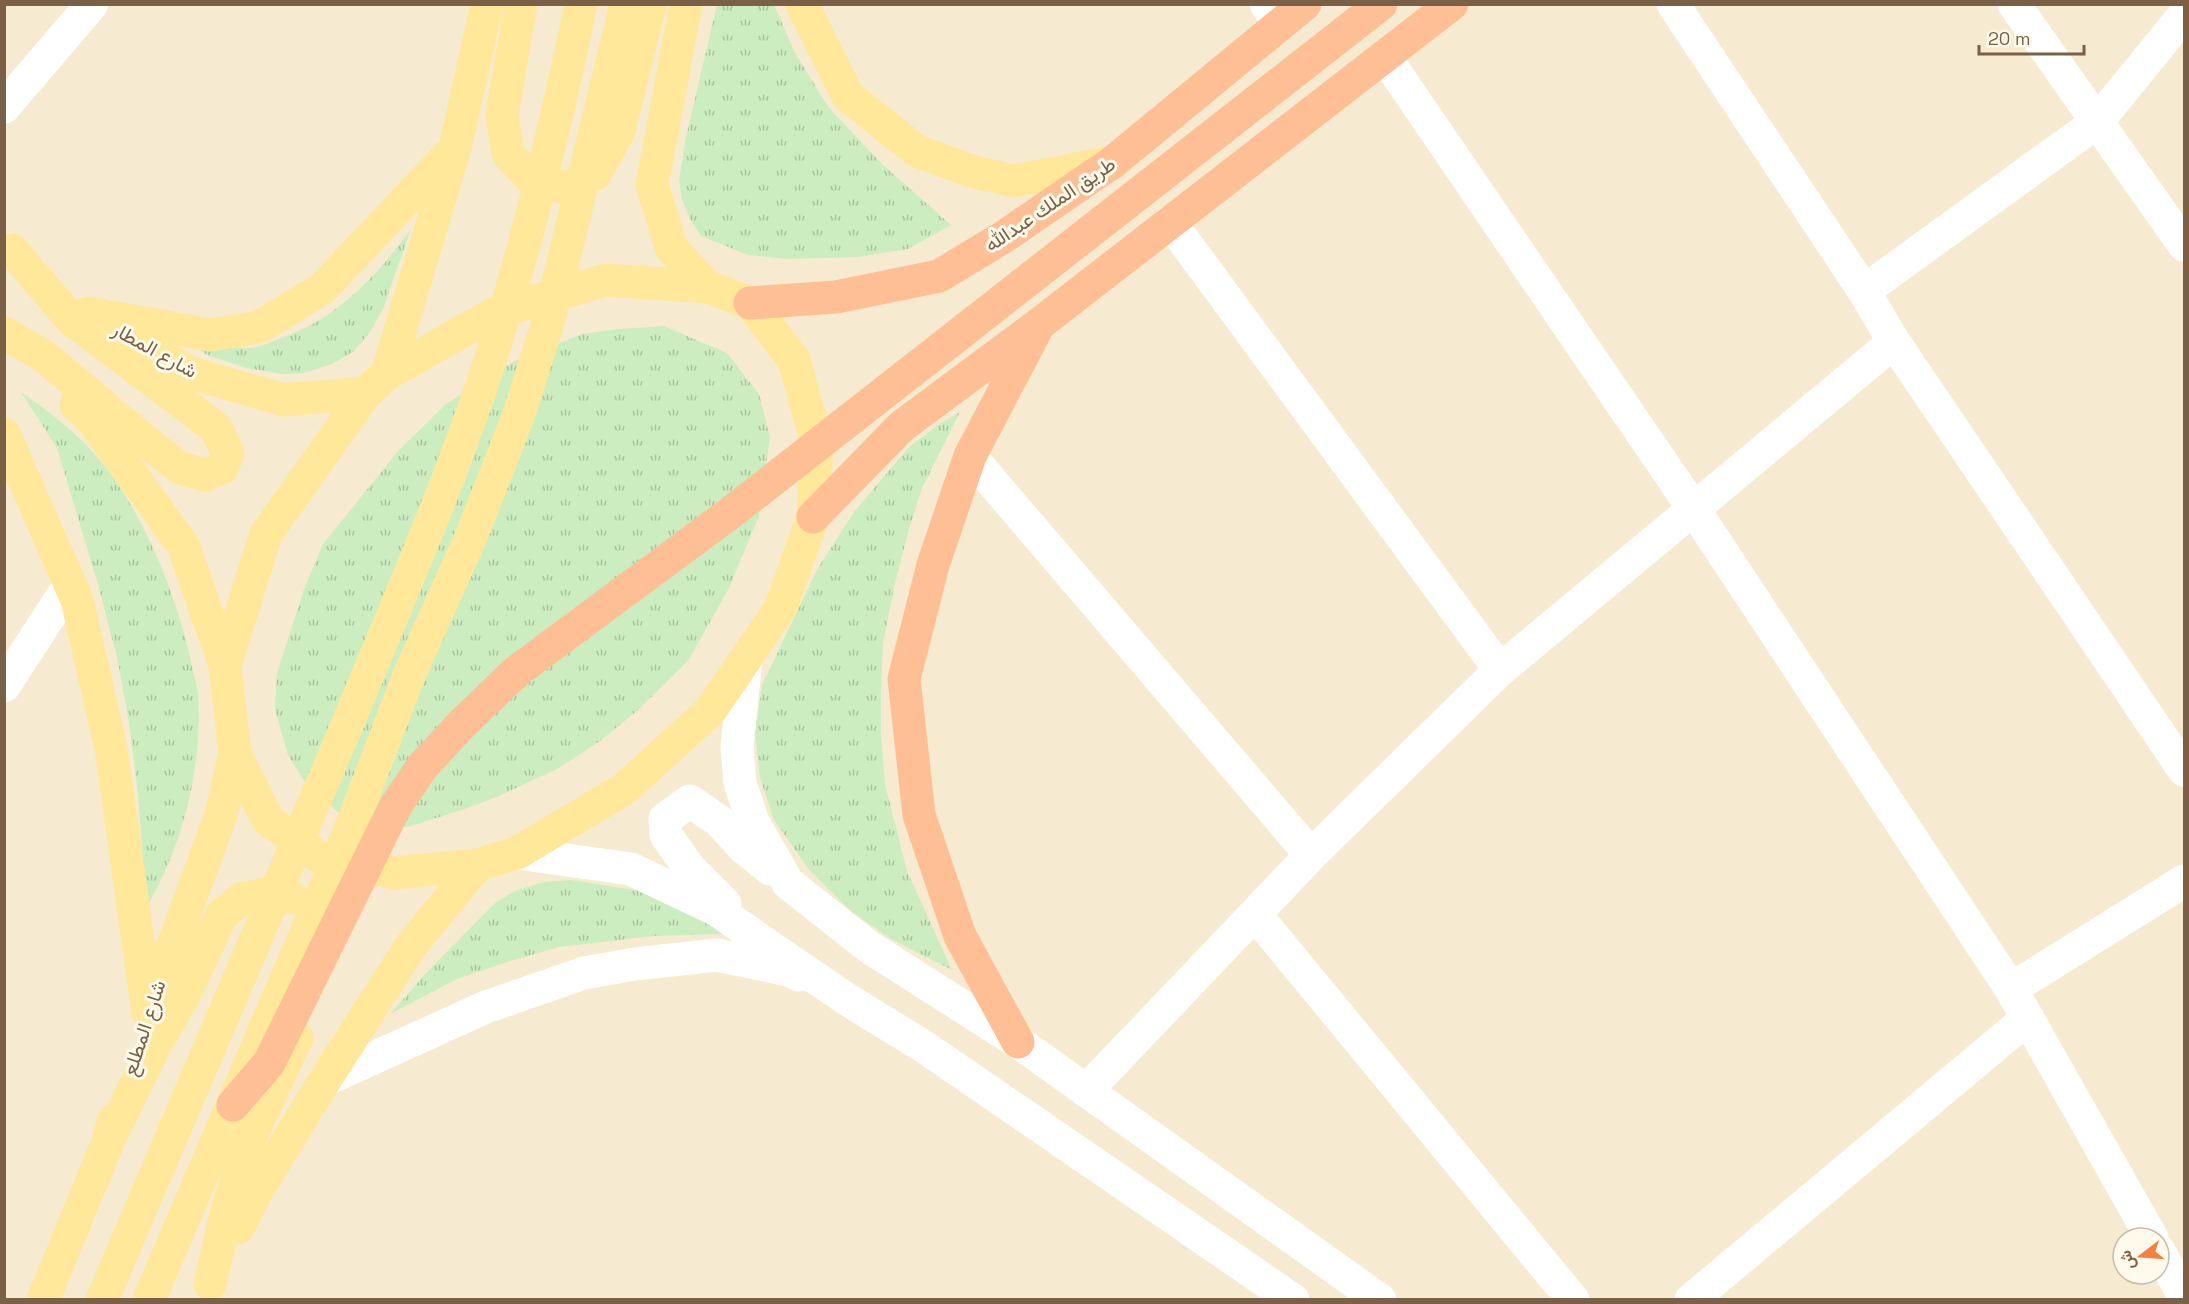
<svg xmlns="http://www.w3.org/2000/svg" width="2189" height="1304" font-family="'Space Grotesk',Vazirmatn,sans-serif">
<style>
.residential{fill:#f6ebd0;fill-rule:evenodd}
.grass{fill:url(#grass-tufts)}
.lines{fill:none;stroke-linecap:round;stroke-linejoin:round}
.minor{stroke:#fff;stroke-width:33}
.major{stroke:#ffe899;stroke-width:33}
.highway{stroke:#febf94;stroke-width:33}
.labels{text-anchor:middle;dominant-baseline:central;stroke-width:6;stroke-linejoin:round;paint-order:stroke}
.street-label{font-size:20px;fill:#796046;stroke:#fffaeb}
</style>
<defs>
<pattern id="grass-tufts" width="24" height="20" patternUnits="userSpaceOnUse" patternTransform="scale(1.5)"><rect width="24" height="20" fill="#ccedc0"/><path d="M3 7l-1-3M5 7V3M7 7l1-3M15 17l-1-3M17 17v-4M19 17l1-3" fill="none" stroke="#aac39e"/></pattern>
</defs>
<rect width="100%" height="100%" fill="#fef7e3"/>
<path class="residential" d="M5,5H2184V1299L5,1300ZM2123,1238H2159V1274H2123Z"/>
<path class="grass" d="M717,5H774L795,53L829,108L883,165L951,225L908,249L859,257L788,259L748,255L701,236L690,219L682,200L679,180L686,137Z
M411,229L383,309L370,332L353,352L332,364L304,373L282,374L246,368L207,355L188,341C209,344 236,351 257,347C264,345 272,342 279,339C338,318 375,278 411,229Z
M664,326L727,353L759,394L770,437L759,516L729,588L688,661L638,710L600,741L559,768L499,796L462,810L407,827L364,822L338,812L305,782L288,755L275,710L277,673L304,589L323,544L399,450L446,404L513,362L582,334L618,329Z
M21,392C51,413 80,435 103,464C144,514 178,599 191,662C193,673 197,683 198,694C203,766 183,846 146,908L138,794L129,722L117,657L97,581L57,448Z
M960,412L922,488L909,529L895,583L883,643L881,691V732L885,784L907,871L952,970L891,939L851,911L811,872L774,820L760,778L755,732L762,685L818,568L854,512L909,447L939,424Z
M571,880L641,891L715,925L722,934L653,936L559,947L504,963L457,979L390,1014L428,971L496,902L515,891L543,882Z"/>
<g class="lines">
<path class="minor" d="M1266,4L1280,24
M1673,4L1864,291L1894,342L2184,770
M2014,4L2184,245
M1385,57L1693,508L2011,989L2152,1238
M4,107L92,4
M1170,222L1500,670
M1864,291L2097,122L2184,15
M970,456L1311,855
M746,659L737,747L740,783L753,822L788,883L869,947L1018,1042L1380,1300
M4,686L69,586
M517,853L631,869L715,909L845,998L926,1048L1293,1300
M725,904L690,869L666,835L665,819L690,801L719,821L744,848L770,869
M1255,914L1573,1300
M2011,989L2184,881
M325,1080L486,1007L584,973L635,964L717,955L788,970L799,975
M1086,1091L1311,855L1500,670L1894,342
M2159,1251L2184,1296
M1691,1300L2028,1018"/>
<path class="major" d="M521,4L502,114L508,154L532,179L566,188L595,174L619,131L650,4
M686,4L652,185L672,249L708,287
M802,4L848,96L917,151L974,172L1014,181L1113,162
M606,280L708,287L750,303L794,360L817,444L813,517L781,607L710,711L624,789L517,853L477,865L395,873L319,857L268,820L235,754L225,665L266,534L366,393L387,374L497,312Z
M88,313L211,335L259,327L322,289L455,148
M106,324L191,373L284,400L366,393
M4,333L44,356L144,440L180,468L205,475L222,468L228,453L216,428L71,319L12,250
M387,374L455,148L487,4
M76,405L90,417L183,545L225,665
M4,434L77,600L111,748L148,1013
M149,1011L221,815L235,754
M108,1142L155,1045L183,998L221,916L241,899L272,893L293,898
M238,1228L256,1192L325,1080L410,947L477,865
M210,1284L227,1210L252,1134L297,1038
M43,1300L108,1142L114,1120
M102,1300C184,1110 265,920 345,730C395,608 449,487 490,361C527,244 556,125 581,4
M149,1300L351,827L410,673L470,539L518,417L550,316L626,4"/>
<path class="highway" d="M750,303L836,297L939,276L1002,238L1113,162L1305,4
M813,517L902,426L1038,325L1452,4
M1018,1042L960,936L919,815L904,679L933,565L970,456L1035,332
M233,1105L269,1063L395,807L422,767L461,725L517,671L729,514L1381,4"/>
</g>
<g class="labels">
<g class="street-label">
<text transform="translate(1050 204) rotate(-34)">طريق الملك عبدالله</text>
<text transform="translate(155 350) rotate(29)">شارع المطار</text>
<text transform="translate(144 1028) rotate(-72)">شارع المطلع</text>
</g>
</g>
<rect width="2189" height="1304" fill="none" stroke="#796046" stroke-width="12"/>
<g transform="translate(2141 1256) rotate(253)"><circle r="28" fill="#fffaeb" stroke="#c9bca9" stroke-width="1.5"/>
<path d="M0-4.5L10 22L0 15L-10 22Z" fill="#f3803d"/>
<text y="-9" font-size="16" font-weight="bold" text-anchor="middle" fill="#796046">ش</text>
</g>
<path d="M1979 45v9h105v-9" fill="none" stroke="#796046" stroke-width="3"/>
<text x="1988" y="45" font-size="18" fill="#796046" stroke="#fffaeb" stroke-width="4.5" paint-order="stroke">20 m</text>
</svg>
